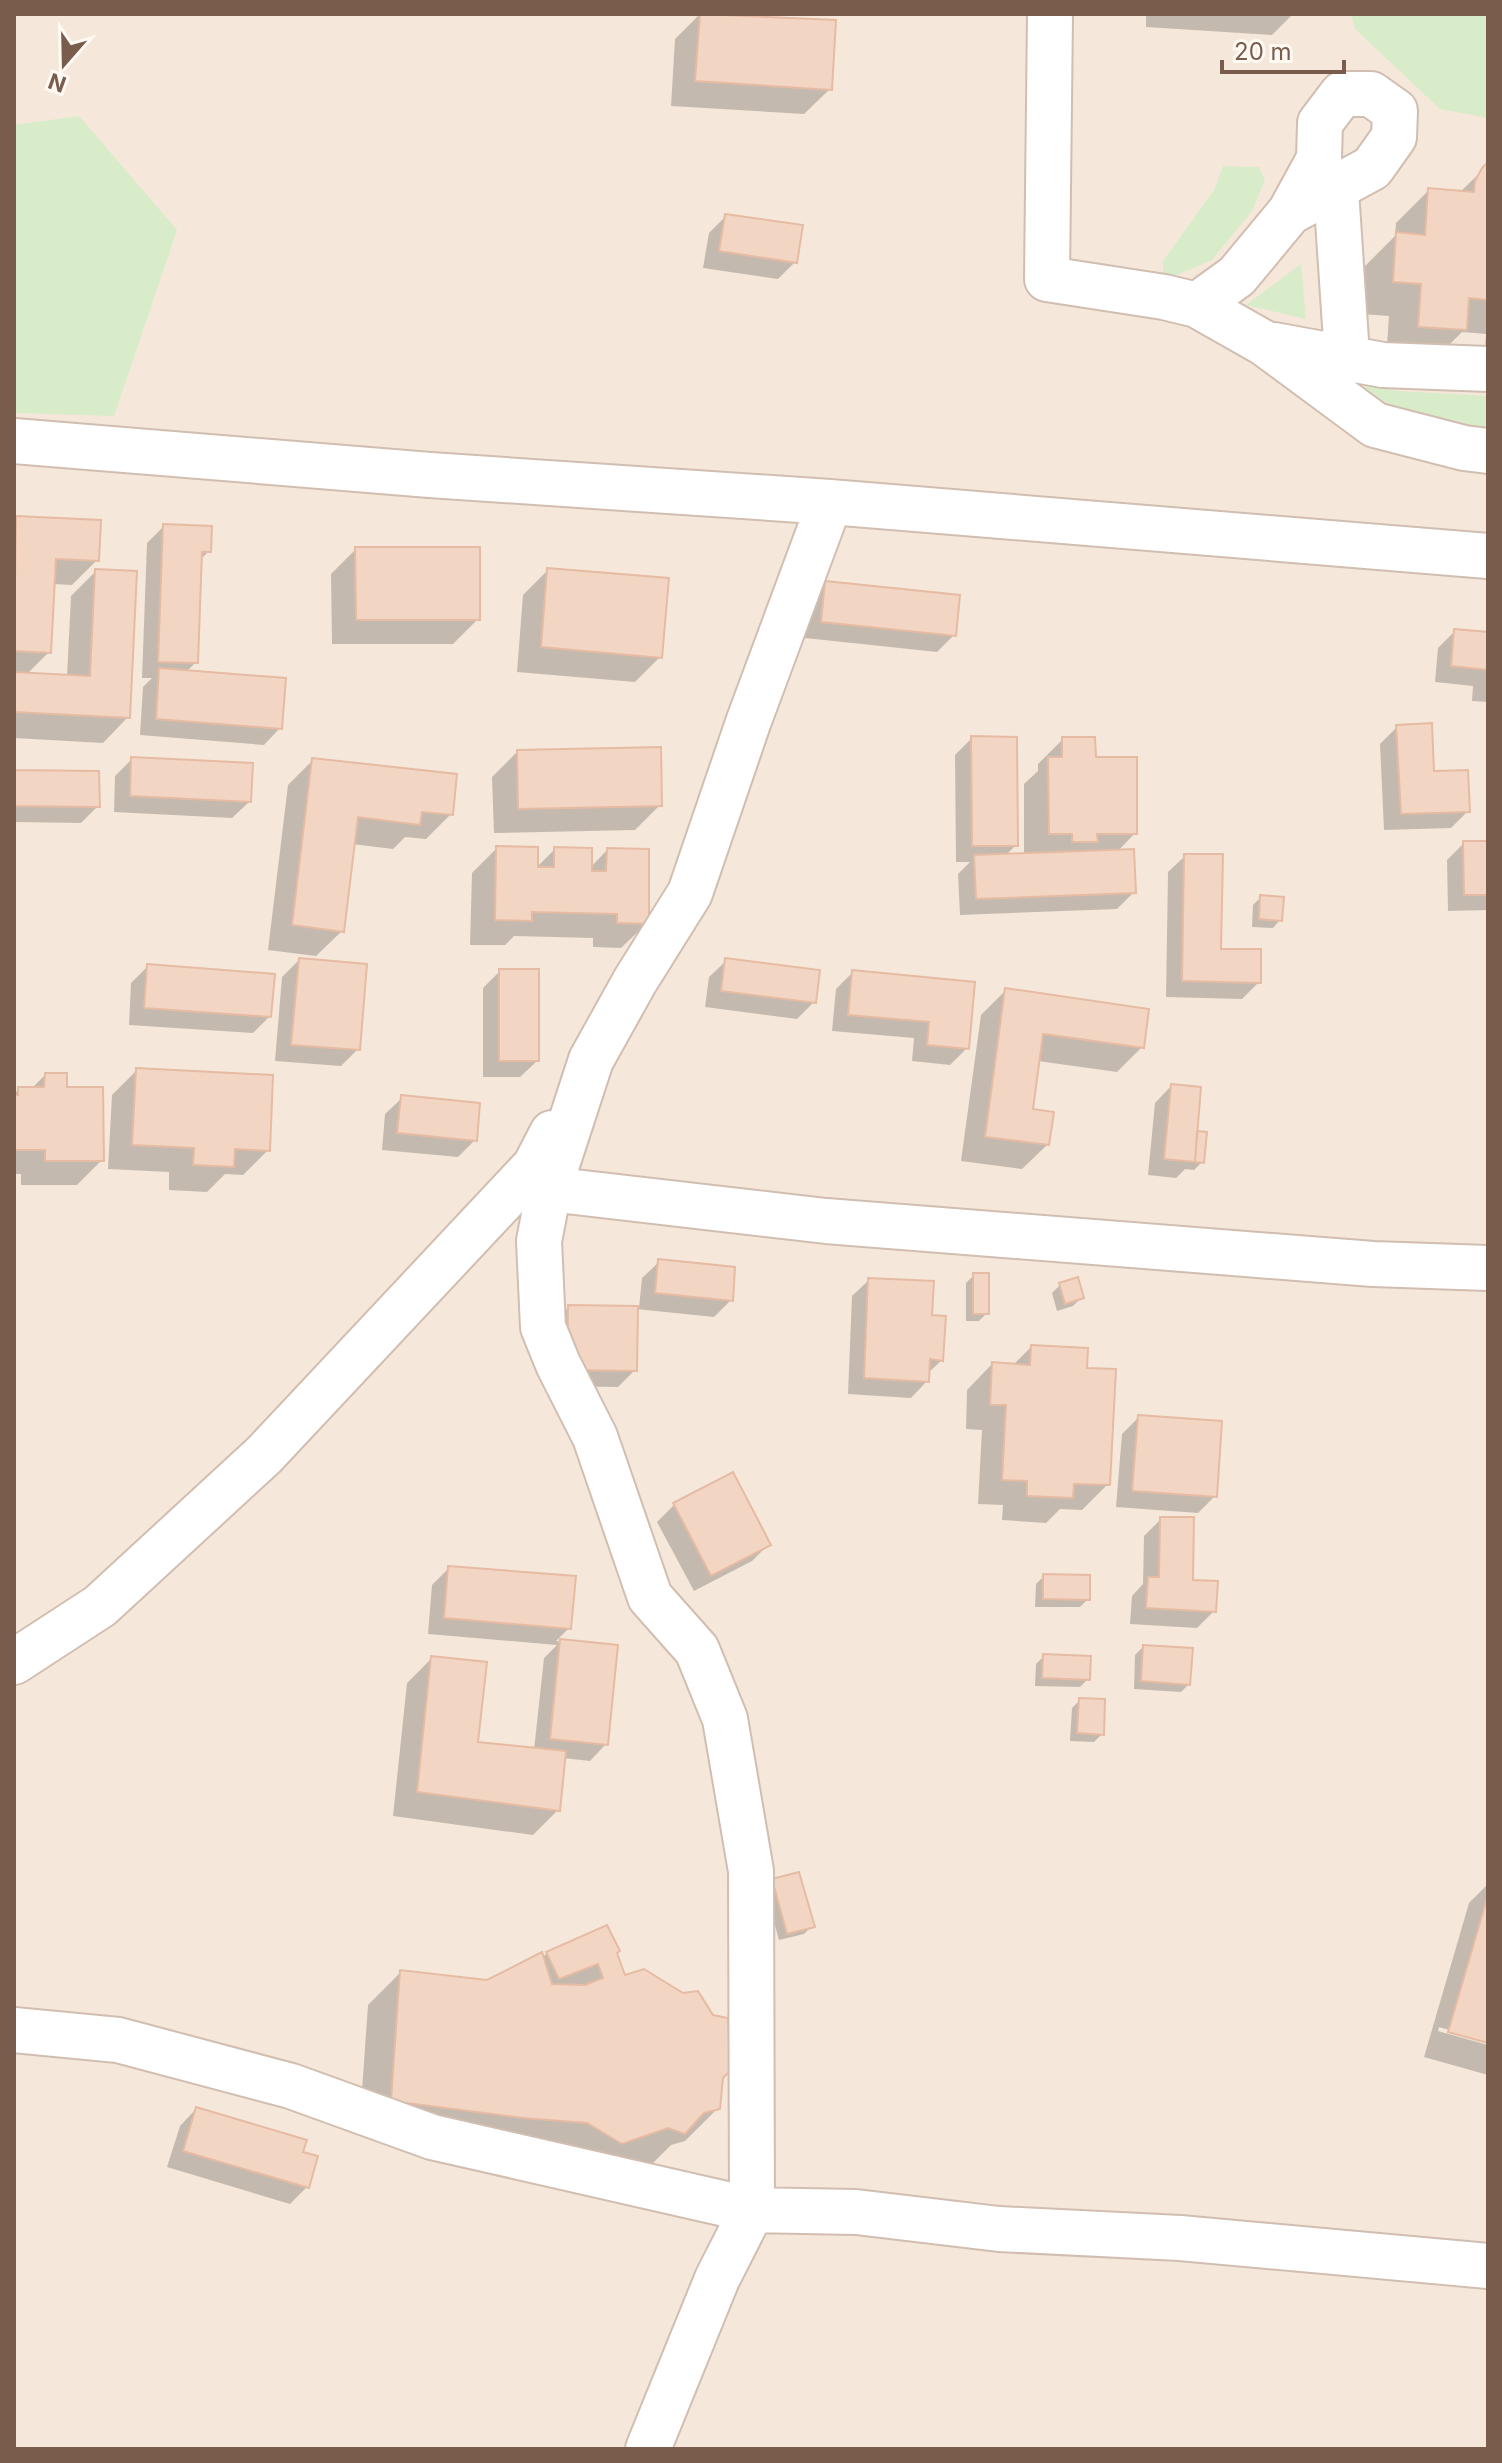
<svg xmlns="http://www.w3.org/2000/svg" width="1502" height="2463" font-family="Inter,sans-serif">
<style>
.residential{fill:#f5e8da}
.green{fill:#d8ecc9}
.shadow{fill:#0003}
.building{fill:#f3d5c3;stroke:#e6bba3;stroke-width:2}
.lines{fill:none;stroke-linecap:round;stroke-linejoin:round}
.minor-casing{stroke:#d1beb0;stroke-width:48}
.minor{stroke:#fff;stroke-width:44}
</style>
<rect width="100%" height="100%" fill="#fdf6ec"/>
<path class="residential" d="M14,14H1488V2449H14Z"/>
<path class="green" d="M1351,14H1488V118L1440,109L1355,29Z
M79,116L177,230L114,416L14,413V125Z
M1223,166L1259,167L1265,180L1252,211L1212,260L1170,278L1163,273V261L1214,190Z
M1301,264L1306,319L1246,305Z
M1368,386L1399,391L1488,396V440L1374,412L1356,390Z"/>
<path class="shadow" d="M700,14L834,22L830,89L804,114L671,106L675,39Z
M1146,14H1293L1272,35L1146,27Z
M1488,165V367L1484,366L1486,334L1462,332L1432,362L1386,359L1389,316L1361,314L1364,267L1395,236L1396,223L1429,190L1459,193Z
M726,216L795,262L778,279L703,268L709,233Z
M17,518L97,560L72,585L52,584L49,652L26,675L67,677L71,596L96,571L128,717L103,743L14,738V521Z
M164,526L209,551L199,561L196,662L186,672L280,728L264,745L140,735L143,687L152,678H142L147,543Z
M356,549L478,619L453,644H332L331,574Z
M548,570L660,657L635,682L517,672L523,595Z
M826,583L954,635L937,652L805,638L809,600Z
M1455,631L1488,634V702L1472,701L1473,686L1435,682L1438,648Z
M1397,727L1433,774L1468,811L1451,828L1384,830L1380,744Z
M972,738L1016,845L1005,856L1024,855V784L1038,771V764L1063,739L1094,759L1135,833L1117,852L1134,892L1117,909L960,915L958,874L970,862H956L955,755Z
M517,752L660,805L635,830L494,833L492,777Z
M132,759L249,802L232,818L114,812L115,776Z
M313,760L451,814L426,839L405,837L393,849L352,844L342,931L316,956L268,950L288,785Z
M14,772L98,806L81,823L14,822Z
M1464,843H1488V910L1448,911L1447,860Z
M497,848L536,868L555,849L590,868L607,850L647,923L621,948L593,947V938L514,936L505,945H470L472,873Z
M1185,856L1219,951L1259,982L1242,999L1166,997L1168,872Z
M1261,897L1280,920L1273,928L1252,927L1253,905Z
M299,960L358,1049L341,1066L275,1061L282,977Z
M726,961L814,1002L797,1019L705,1007L709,977Z
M148,966L269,1017L253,1033L129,1025L131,983Z
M500,971L537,1061L520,1077H483V988Z
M853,972L972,983L967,1048L950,1065L912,1061L914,1038L832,1031L836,989Z
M1006,990L1142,1047L1117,1072L1038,1061L1031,1111L1048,1144L1022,1169L961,1161L981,1015Z
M137,1070L268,1150L243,1175L225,1174L207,1192L169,1190V1172L108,1169L112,1095Z
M45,1075L65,1089L102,1160L77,1185H21V1174H14V1094L19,1089H31Z
M1171,1086L1195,1133L1202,1162L1194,1170L1185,1169L1176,1178L1148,1175L1155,1103Z
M402,1098L475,1140L458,1157L382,1150L385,1114Z
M659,1262L731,1300L714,1317L636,1309L635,1370L618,1387L551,1386L552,1324L569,1307L639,1308L642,1278Z
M974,1275L987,1313L979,1321H966V1283Z
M869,1280L930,1317L942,1360L928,1373L927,1381L911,1398L848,1394L852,1296Z
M1060,1285L1081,1298L1073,1306L1057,1311L1052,1293Z
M1031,1347L1085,1370L1108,1484L1082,1510L1060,1509L1046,1523L1002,1520L1003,1505L978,1504L982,1430L966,1429L967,1390L992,1364L1012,1366Z
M1139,1417L1215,1496L1198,1513L1116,1507L1122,1434Z
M674,1505L769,1544L752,1561L694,1591L657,1522Z
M1161,1519L1191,1582L1214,1611L1197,1628L1130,1624L1132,1596L1143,1584L1144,1536Z
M449,1568L569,1628L556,1641L616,1647L606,1744L590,1761L563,1758L558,1810L533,1835L393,1816L407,1683L432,1658L476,1744L534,1750L544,1658L557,1645L428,1634L432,1585Z
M1044,1576L1088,1599L1080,1607H1035L1036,1584Z
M1143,1647L1189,1684L1181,1692L1134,1689L1135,1655Z
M1044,1656L1088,1679L1080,1687L1035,1686L1036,1664Z
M1080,1700L1102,1734L1094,1742L1070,1741L1072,1708Z
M773,1881L812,1926L804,1934L779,1940L765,1889Z
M1488,1884V2041L1439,2027L1438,2031L1488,2045V2075L1424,2057L1469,1903Z
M547,1953L615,1954L624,1977L721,2077L718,2108L685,2141L671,2145L650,2166L634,2160L589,2175L359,2133L368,2005L400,1973L488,1982L542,1958Z
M196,2109L301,2153L307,2187L290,2204L167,2167L180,2126Z"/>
<path class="building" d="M700,14L836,20L832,90L695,81Z
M1488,162V300L1469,298L1467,330L1418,327L1421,284L1393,282L1396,232L1425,235L1428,188L1474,192L1475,181L1482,168Z
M725,214L803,225L797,263L719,251Z
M16,516L101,520L99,561L56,559L51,653L14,651Z
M163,524L212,526L211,552H202L198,663L158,662Z
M355,547H480V620H356Z
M547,568L669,578L662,658L541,647Z
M95,569L137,571L130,718L14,712V672L90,676Z
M825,581L960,595L956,636L821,622Z
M1454,629L1488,632V670L1451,666Z
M159,668L286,678L282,729L156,719Z
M1432,723L1434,771L1468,770L1470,812L1401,814L1396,725Z
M971,736L1017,737L1018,846H972Z
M1062,737H1095L1096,757H1137V834H1097L1098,842H1072V834H1049L1048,757H1062Z
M661,747L662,806L518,809L517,750Z
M14,751L15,770L99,771L100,807L14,806Z
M131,757L253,763L251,802L130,796Z
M312,758L457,774L453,815L422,812L420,825L358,817L344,932L292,925Z
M1463,841H1488V895H1464Z
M496,846L538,847V867H554V847L592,848V871H606L607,848L649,849V924L617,923V914L532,912V921L495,920Z
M1134,849L1136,893L976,899L974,855Z
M1184,854H1223L1221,949H1261V983L1182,981Z
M1260,895L1284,897L1282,921L1259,919Z
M299,958L367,964L360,1050L291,1045Z
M725,958L820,970L816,1003L721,991Z
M147,964L275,974L271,1017L144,1008Z
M499,969H539V1061H499Z
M852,970L975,982L969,1049L927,1045L929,1022L848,1015Z
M1005,988L1149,1009L1144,1048L1043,1034L1033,1109L1054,1112L1049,1145L985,1137Z
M136,1068L273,1075L270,1151L235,1149L234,1167L193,1165L194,1148L132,1145Z
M45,1073H67V1087H103L104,1161H45V1150H14V1095H18V1087H44Z
M1171,1084L1201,1087L1195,1162L1164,1159Z
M401,1095L480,1103L477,1141L397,1133Z
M1197,1131L1207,1132L1204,1163L1195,1162Z
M658,1259L735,1267L733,1301L655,1293Z
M973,1273H989V1314H973Z
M1078,1277L1084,1298L1065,1304L1059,1283Z
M868,1278L934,1281L932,1315L946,1316L943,1361L930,1359L929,1382L864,1378Z
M568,1305L638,1306L637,1371L567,1370Z
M1031,1345L1088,1348L1087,1368L1116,1369L1110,1485L1074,1484L1073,1498L1027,1496V1481L1002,1480L1006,1405H990L992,1362L1030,1365Z
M1138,1415L1222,1421L1217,1497L1132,1491Z
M733,1472L771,1545L711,1576L673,1503Z
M1160,1517H1194L1193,1580L1218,1581L1216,1612L1146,1608L1148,1577H1159Z
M448,1566L576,1576L571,1629L444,1618Z
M1043,1574L1090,1575V1600L1043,1599Z
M560,1639L618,1645L608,1745L550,1739Z
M1143,1645L1193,1648L1190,1685L1141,1681Z
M1043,1654L1091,1656L1090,1680L1042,1678Z
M431,1656L487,1662L478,1742L566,1751L560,1811L417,1792Z
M1079,1698L1105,1699L1104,1735L1077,1733Z
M799,1872L815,1927L787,1934L772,1879Z
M1488,1895V2043L1448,2032Z
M607,1925L620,1951L617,1953L625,1975L644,1969L683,1993L698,1991L713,2015L728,2018L731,2070L723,2078L720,2109L704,2113L685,2134L668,2128L622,2144L587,2123L523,2118L391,2101L400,1970L487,1980L542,1952L552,1984L585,1985L603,1978L598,1964L559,1979L546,1952Z
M196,2107L307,2140L303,2152L318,2156L309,2188L183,2151Z"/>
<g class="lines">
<defs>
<path id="minor" d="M1050,14L1047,279L1164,297L1197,305L1237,276L1290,212L1319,159L1320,123L1342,94H1371L1395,111L1394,137L1372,168L1290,212
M1336,190L1347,356
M1197,305L1264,343L1375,425L1464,448L1488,451
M1274,345L1383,365L1488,369
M14,441L430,475L830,502L1488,556
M549,1189L826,1221L1373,1264L1488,1268
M14,1662L100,1606L264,1455L535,1166L552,1133
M14,2030L118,2040L291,2086L432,2137L752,2210L856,2212L999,2229L1180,2238L1488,2266
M648,2449L717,2279L752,2210L751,1871L725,1719L697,1650L650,1597L595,1437L558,1364L543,1327L539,1241L549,1189L591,1060L635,981L690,893L748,723L830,502"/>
</defs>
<use href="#minor" class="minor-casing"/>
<use href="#minor" class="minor"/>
</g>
<rect width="1502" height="2463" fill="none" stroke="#7a5c4d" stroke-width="32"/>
<g transform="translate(64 64) rotate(200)" stroke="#fffaf3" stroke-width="6" paint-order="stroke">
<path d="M0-6L14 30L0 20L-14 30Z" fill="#7a5c4d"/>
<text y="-12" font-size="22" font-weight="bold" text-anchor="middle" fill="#7a5c4d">N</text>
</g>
<path d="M1222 60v12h122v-12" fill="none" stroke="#7a5c4d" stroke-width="4"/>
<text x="1234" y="60" font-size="24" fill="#7a5c4d" stroke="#fffaf3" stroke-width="6" paint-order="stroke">20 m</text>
</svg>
